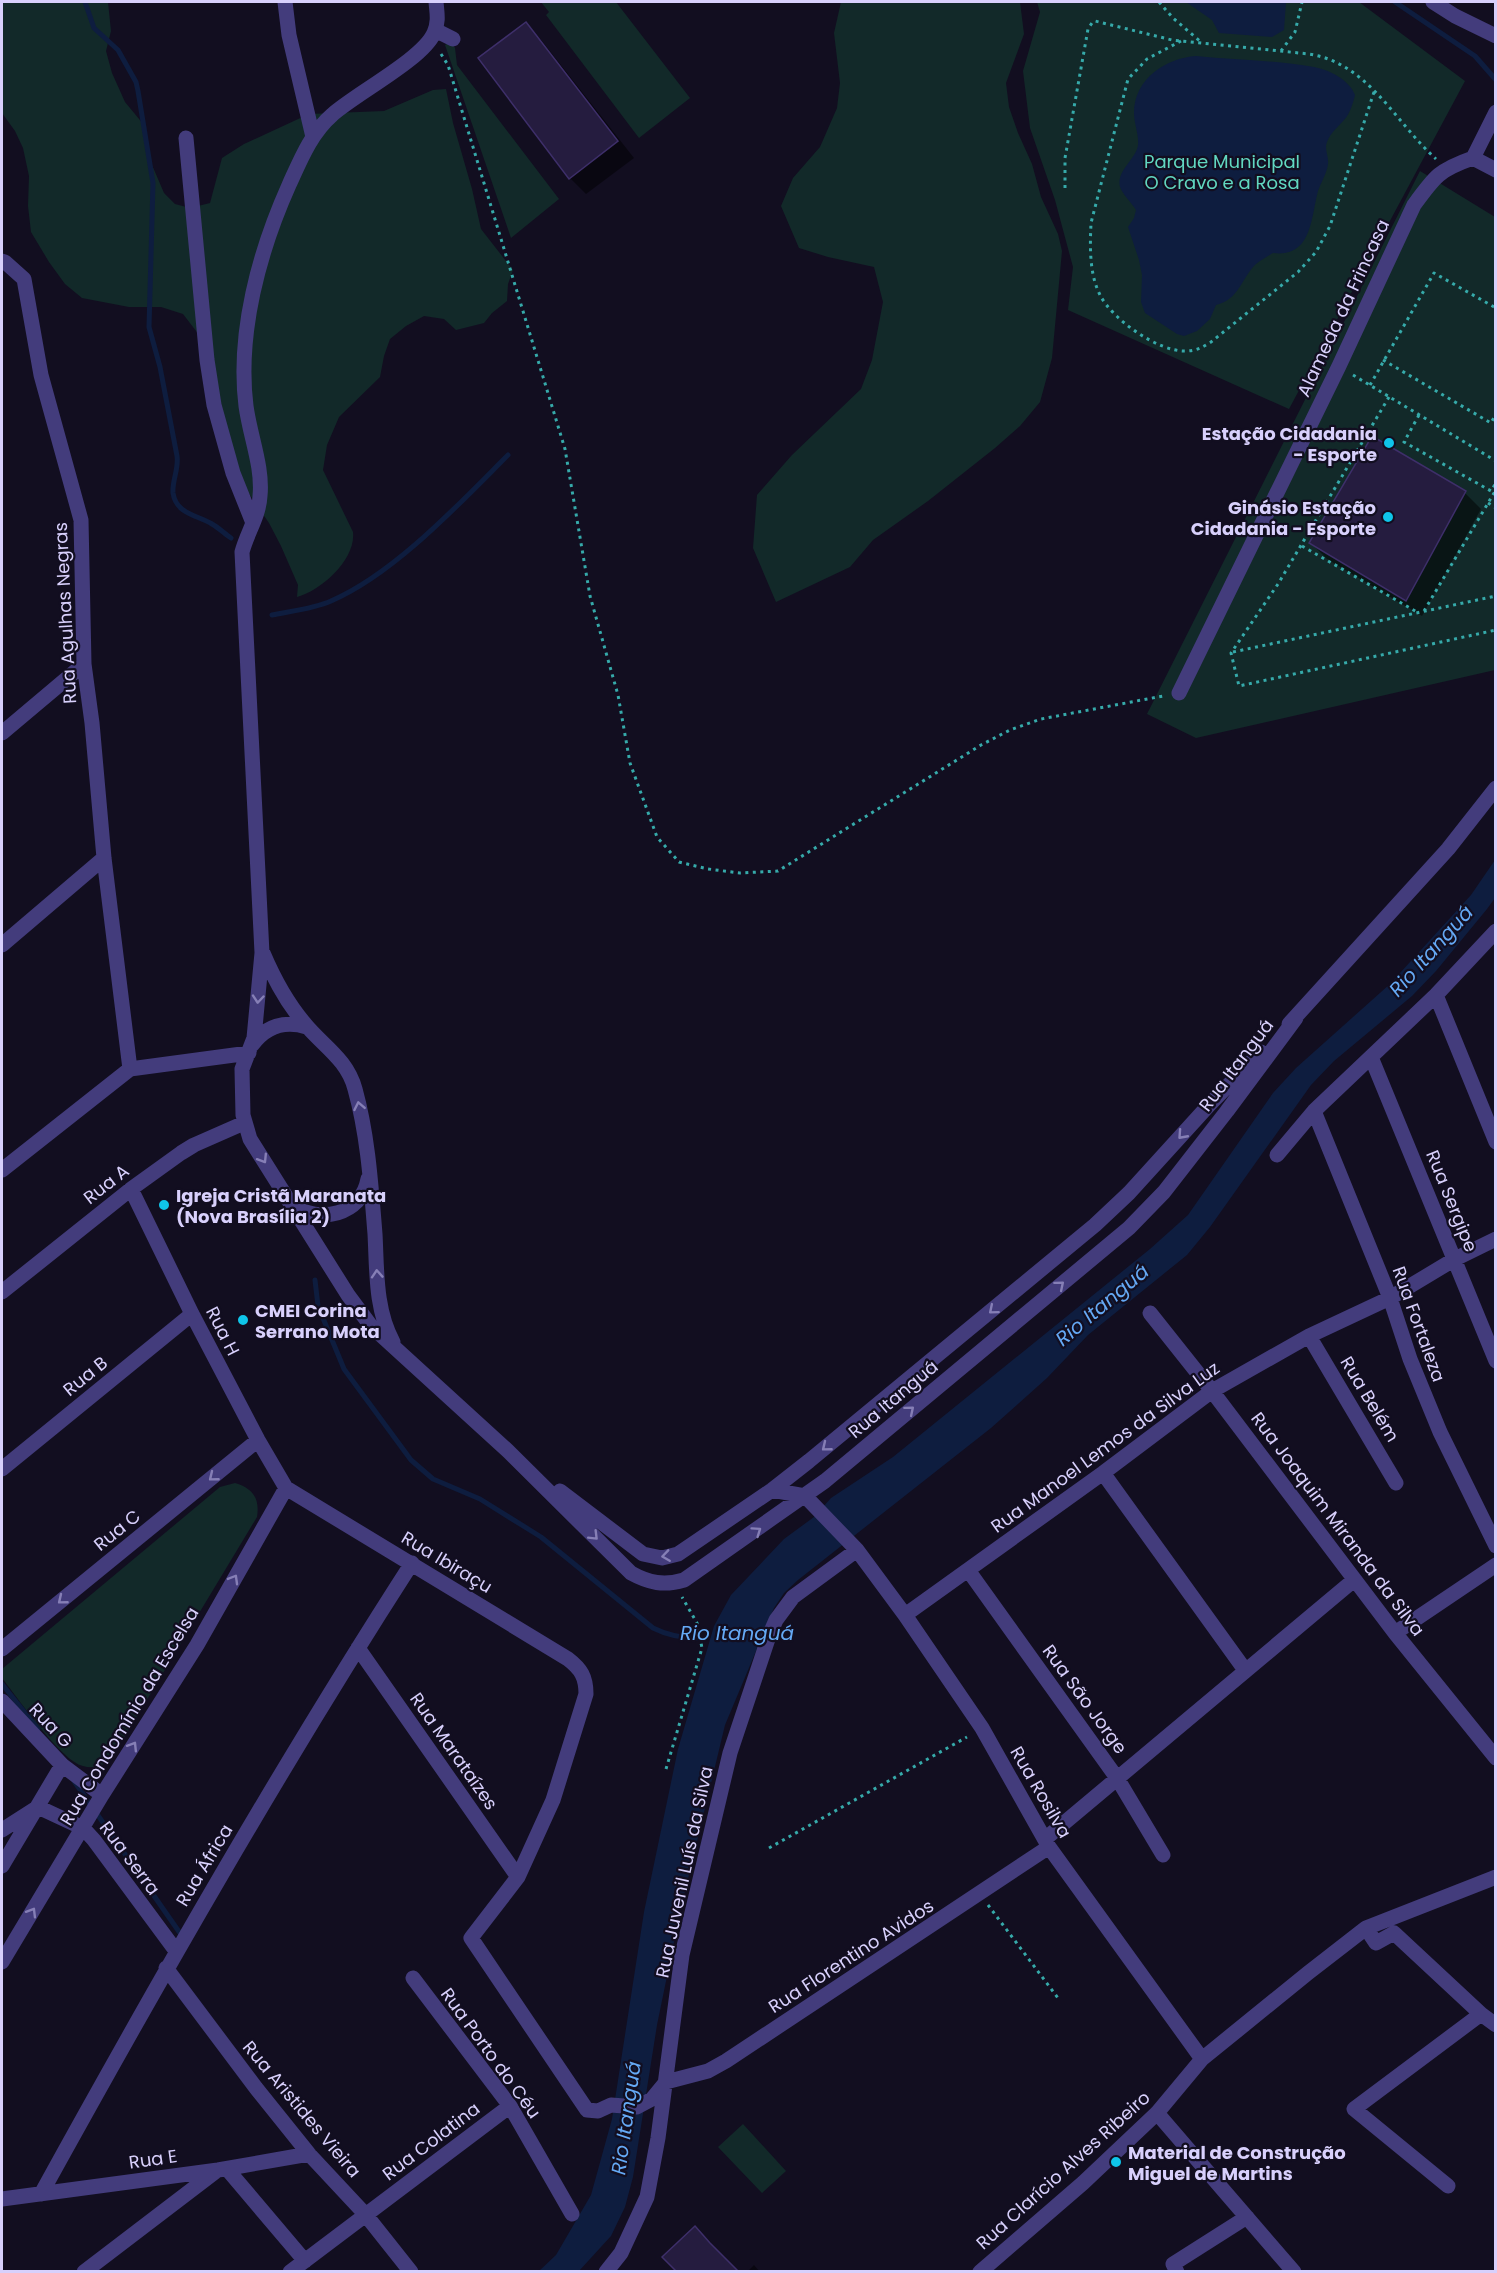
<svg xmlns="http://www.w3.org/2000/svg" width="1497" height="2273" font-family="Poppins,sans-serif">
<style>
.green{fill:#122929}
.water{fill:#0e1d3f}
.shadow{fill:#0007}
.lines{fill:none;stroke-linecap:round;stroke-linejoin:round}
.stream{stroke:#0e1d3f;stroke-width:5}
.building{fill:#251c3f;stroke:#3e2f6a;stroke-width:1.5}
.path{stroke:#36aaaa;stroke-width:3;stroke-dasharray:3 4.5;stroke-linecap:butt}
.minor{stroke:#433c7c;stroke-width:15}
.oneway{stroke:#867fb6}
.poi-dot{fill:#0fc5e9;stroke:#120e20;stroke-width:2}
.labels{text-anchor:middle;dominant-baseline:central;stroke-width:4.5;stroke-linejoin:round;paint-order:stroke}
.park-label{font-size:18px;fill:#61d7c1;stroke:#120e20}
.street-label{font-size:18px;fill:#d8d0fc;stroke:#120e20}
.poi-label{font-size:18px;font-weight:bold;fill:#d8d0fc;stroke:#120e20;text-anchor:start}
.water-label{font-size:20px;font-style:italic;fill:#65a9f5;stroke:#120e20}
</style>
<rect width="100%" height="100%" fill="#120e20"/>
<path class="green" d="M2,2H108L111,31L106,51L112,73L125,102L144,125L152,165L164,193L175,204L190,208L210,203L222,158L244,144L309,114L384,111L433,90L446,89L453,123L472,189L481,229L513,270L508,284L507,301L492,313L484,323L456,330L444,319L424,316L406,326L390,339L384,356L380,377L339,417L327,445L323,470L353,532C356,559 322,590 297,597L298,585L281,546L269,523L241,482L203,340L183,314L161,307H129L82,298L65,284L49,262L31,232L28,206L29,176L23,148L15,131L2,113Z
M541,2H616L690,98L639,138L546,15L549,12Z
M841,2H1020L1024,34L1006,83L1009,107L1018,133L1032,164L1041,197L1058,234L1062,251L1052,358L1040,402L1020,426L995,448L928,501L873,540L850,567L776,602L753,548L757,495L792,455L861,389L872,360L883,302L874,267L828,257L799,248L781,206L793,178L820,147L837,108L840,83L834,33Z
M1037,2H1359L1465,81L1289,409L1068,310L1073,267L1055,200L1030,128L1023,71L1040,12Z
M451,41L455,48L457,65L559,199L511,238L445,45Z
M1420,171L1495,217V670L1196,738L1147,714Z
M235,1483C253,1488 260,1499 257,1517L110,1761C101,1766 93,1769 83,1766C61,1761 17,1697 2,1678V1669L220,1487Z
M743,2124L786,2171L762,2193L718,2147Z"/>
<path class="water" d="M1186,2H1286L1284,30L1272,37L1219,33L1212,20Z
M1196,56C1235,60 1276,60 1314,67C1330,70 1349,80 1355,95C1353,103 1350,114 1344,120C1338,127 1331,132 1327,142C1324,149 1329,157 1328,164C1327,173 1321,182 1318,191C1311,217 1312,258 1273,253C1268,256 1261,260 1256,264C1242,277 1239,300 1216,305L1210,319L1197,331L1184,336L1177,334L1145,313L1141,302L1142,275L1139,260L1128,227L1134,218L1136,210C1131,202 1123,195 1120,187C1116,170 1136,160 1138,145C1139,134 1134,124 1134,113C1134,79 1166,58 1196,56Z
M1495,860V898L1487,909L1436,971L1412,996L1334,1061L1311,1085L1210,1227L1187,1255L1088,1335L1047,1378L991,1428L798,1580L784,1593L774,1608L725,1725L681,1908L657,2025L633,2177L625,2207L611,2236L579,2271L538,2272L556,2255L591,2195L612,2119L644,1912L678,1749L714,1626L731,1595L784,1539L814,1517L831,1498L893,1457L1150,1249L1188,1215L1273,1093L1296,1068L1390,984L1471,895Z"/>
<path class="shadow" d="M526,24L542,41L634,158L586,194L570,178Z
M1465,493L1481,509L1422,616L1327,559L1311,543Z
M695,2228L736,2272H678L664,2257Z
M754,2265L760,2272H747Z"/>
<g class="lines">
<path class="stream" d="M85,2L94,28L118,50L136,82L138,91L153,183L149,327L160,367L177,456C179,469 172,480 173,493C176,514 197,515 212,524C219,528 225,534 231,538
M1395,2L1475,56L1496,80
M272,615C291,611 313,609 331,601C394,574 459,504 508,455
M315,1280L318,1306L344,1369L411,1460L433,1479L480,1499L541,1537L653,1628C667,1635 681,1638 697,1638
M2,1684L38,1729
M74,1781L182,1936"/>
</g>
<path class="building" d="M526,22L618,141L569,179L478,58Z
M1372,436L1466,491L1406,601L1309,543Z
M695,2226L710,2243L738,2271H676L662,2257Z"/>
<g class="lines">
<path class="path" d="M1159,2L1173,18L1201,42
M1181,41L1147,59L1128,79L1091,223C1090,246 1089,273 1100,295C1112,319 1158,352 1186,351C1196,351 1203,347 1211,342L1298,272L1316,252L1330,226L1374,92
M1281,51L1295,32L1302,2
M441,54L448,65L565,449L590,596L618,695L630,763L657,837L679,862L708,869L740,873L778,871L981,745L1010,730L1041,719L1163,696
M1065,188V158L1088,29L1092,23L1095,21L1172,40L1309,54C1368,63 1395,122 1436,159
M1383,360L1491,423L1496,414
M1353,375L1496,461
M1370,385L1434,273L1496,308
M1389,397L1278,584L1231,653L1239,686L1496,630
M1419,415L1404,442L1491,491L1496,483
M1488,503L1496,508
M1302,546L1417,612
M1424,611L1494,493L1491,491
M1233,652L1496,596
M666,1769L702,1648L697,1623L682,1597
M769,1848L967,1737
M988,1905L1058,1998"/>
<path class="minor" d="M285,2L289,35L313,137
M436,2C437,13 439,22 434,33C423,59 355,94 332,115C311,133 300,161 289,185C259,252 237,333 246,406C250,436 263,467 260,496C259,516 247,533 242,552L262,953L254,1038L242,1069L243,1115L250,1139L348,1295L371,1326L508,1451L631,1573C649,1583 664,1586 684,1580L825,1481L1129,1228L1164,1192L1227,1111L1296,1018
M1433,2L1455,16L1496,36
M435,30L453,39
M186,138L207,360L214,405L233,473L253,523
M1473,158L1496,170
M2,261L5,262L24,279L41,375L81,520L84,664L92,723L104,858L130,1069L2,1170
M1179,693L1339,366L1414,205C1435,176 1439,170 1473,158L1496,112
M2,733L84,664
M2,945L104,858
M263,953C274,979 287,1003 305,1024C323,1046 347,1059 355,1089C368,1136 371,1185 375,1234C377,1270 375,1309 393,1342
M1436,995L1496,1142
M1289,1024L1448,849L1496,788
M252,1045C266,1026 285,1020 307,1027
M1371,1057L1496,1361
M130,1069L249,1053
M1314,1111L1390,1298L1410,1359L1440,1432L1496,1546
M1277,1155L1314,1111L1436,995L1496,931
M131,1189L192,1314L258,1440L286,1488L568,1659C581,1669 586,1677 586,1694L553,1800L518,1877L471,1938L587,2110L598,2111L611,2105L637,2107L652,2099L666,2082L708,2071L726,2061L1049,1847
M292,1206C320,1223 361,1216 368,1179
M2,1292L131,1189L181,1153L194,1145L244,1123
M1150,1313L1212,1391L1395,1633L1496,1758
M1309,1336L1396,1483
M2,1469L192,1314
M1103,1473L1245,1670
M772,1490L805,1496L857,1550L905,1615L982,1728L1049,1847L1202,2059
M560,1491L643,1554L662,1558L678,1554L772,1490L809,1461L1095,1225L1129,1193L1209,1105L1261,1052
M968,1570L1117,1778L1163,1855
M905,1615L1103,1473L1212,1391L1309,1336L1390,1298L1455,1259L1496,1239
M1395,1633L1496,1565
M358,1648L518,1877
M2,1649L258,1440
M2,1701L62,1765L102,1795
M2,1830L38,1807L83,1828L94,1840L176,1951
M1045,1839L1354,1580
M2,1866L62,1765
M1366,1928L1376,1943L1394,1933L1481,2014L1354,2109L1448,2186
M2,1962L102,1795L197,1645L286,1488
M166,1968L256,2088L309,2154L365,2214L411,2272
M413,1978L510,2106L572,2214
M1481,2014L1496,2025
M1157,2113L1294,2272
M227,2169L305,2261
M41,2194C159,1980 280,1768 412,1563
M2,2199L218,2170L309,2154
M84,2272L215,2172
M290,2272L510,2106
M606,2272L621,2253L647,2197L658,2138L682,1955L730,1753L769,1636L776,1620L793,1597L857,1550
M980,2272L1083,2183L1157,2113L1202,2059L1308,1973L1366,1928L1496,1877
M1177,2272L1173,2264L1247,2217"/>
</g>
<defs><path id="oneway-chevron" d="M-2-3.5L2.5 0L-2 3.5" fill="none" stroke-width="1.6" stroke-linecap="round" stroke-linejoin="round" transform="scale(1.5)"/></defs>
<g class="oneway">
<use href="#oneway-chevron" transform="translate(258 999) rotate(95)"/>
<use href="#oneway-chevron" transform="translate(359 1106) rotate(-101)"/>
<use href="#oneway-chevron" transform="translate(1182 1135) rotate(132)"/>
<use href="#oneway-chevron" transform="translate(263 1159) rotate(58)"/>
<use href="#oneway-chevron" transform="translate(377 1274) rotate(-94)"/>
<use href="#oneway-chevron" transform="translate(1060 1285) rotate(-40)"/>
<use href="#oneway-chevron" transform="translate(993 1310) rotate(140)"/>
<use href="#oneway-chevron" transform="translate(910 1410) rotate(-40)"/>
<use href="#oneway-chevron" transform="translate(826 1447) rotate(141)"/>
<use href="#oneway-chevron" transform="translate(213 1477) rotate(141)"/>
<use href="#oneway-chevron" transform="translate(757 1531) rotate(-35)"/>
<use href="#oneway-chevron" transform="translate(594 1536) rotate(45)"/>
<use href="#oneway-chevron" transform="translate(666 1556) rotate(172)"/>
<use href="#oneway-chevron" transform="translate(234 1579) rotate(-60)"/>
<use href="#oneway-chevron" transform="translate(62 1600) rotate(141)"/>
<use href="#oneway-chevron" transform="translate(133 1746) rotate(-58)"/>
<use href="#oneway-chevron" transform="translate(32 1912) rotate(-59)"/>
</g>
<g class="poi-dot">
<circle cx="1389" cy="443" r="6"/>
<circle cx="1388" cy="517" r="6"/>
<circle cx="164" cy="1205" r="6"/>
<circle cx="243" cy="1320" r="6"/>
<circle cx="1116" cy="2162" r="6"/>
</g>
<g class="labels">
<g class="park-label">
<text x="1222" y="161">Parque Municipal<tspan x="1222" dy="21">O Cravo e a Rosa</tspan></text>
</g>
<g class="street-label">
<text transform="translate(1343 308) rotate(-65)">Alameda da Frincasa</text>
<text transform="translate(65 613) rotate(-93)">Rua Agulhas Negras</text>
<text transform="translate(1236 1065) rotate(-53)">Rua Itanguá</text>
<text transform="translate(106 1184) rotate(-38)">Rua A</text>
<text transform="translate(1452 1201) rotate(68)">Rua Sergipe</text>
<text transform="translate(1419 1324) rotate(70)">Rua Fortaleza</text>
<text transform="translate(223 1331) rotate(63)">Rua H</text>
<text transform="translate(85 1376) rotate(-39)">Rua B</text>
<text transform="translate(893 1399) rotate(-40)">Rua Itanguá</text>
<text transform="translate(1370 1399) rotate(59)">Rua Belém</text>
<text transform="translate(1105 1447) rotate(-36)">Rua Manoel Lemos da Silva Luz</text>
<text transform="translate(1338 1524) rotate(53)">Rua Joaquim Miranda da Silva</text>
<text transform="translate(117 1530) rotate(-39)">Rua C</text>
<text transform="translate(447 1562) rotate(31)">Rua Ibiraçu</text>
<text transform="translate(1085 1699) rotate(54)">Rua São Jorge</text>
<text transform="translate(129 1716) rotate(-59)">Rua Condomínio da Escelsa</text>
<text transform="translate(51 1725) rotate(47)">Rua G</text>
<text transform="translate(454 1751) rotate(55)">Rua Marataízes</text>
<text transform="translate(1041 1792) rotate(60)">Rua Rosilva</text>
<text transform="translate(130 1858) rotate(53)">Rua Serra</text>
<text transform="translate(204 1865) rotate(-59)">Rua África</text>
<text transform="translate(684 1872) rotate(-78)">Rua Juvenil Luís da Silva</text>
<text transform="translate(851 1956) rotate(-33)">Rua Florentino Avidos</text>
<text transform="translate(491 2053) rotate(54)">Rua Porto do Céu</text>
<text transform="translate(302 2109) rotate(50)">Rua Aristides Vieira</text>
<text transform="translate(431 2141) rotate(-37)">Rua Colatina</text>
<text transform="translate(153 2159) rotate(-8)">Rua E</text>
<text transform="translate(1063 2170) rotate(-42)">Rua Clarício Alves Ribeiro</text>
</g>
<g class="poi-label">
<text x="1377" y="433" text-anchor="end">Estação Cidadania<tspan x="1377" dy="21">- Esporte</tspan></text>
<text x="1376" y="507" text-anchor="end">Ginásio Estação<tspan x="1376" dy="21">Cidadania - Esporte</tspan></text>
<text x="176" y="1195">Igreja Cristã Maranata<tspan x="176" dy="21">(Nova Brasília 2)</tspan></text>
<text x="255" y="1310">CMEI Corina<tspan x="255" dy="21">Serrano Mota</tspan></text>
<text x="1128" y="2152">Material de Construção<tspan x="1128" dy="21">Miguel de Martins</tspan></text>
</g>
<g class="water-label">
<text transform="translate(1431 951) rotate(-48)">Rio Itanguá</text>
<text transform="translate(1102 1305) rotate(-40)">Rio Itanguá</text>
<text x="737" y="1633">Rio Itanguá</text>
<text transform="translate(626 2118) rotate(-82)">Rio Itanguá</text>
</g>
</g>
<rect width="1497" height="2273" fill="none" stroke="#d8d0fc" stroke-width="6"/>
</svg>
